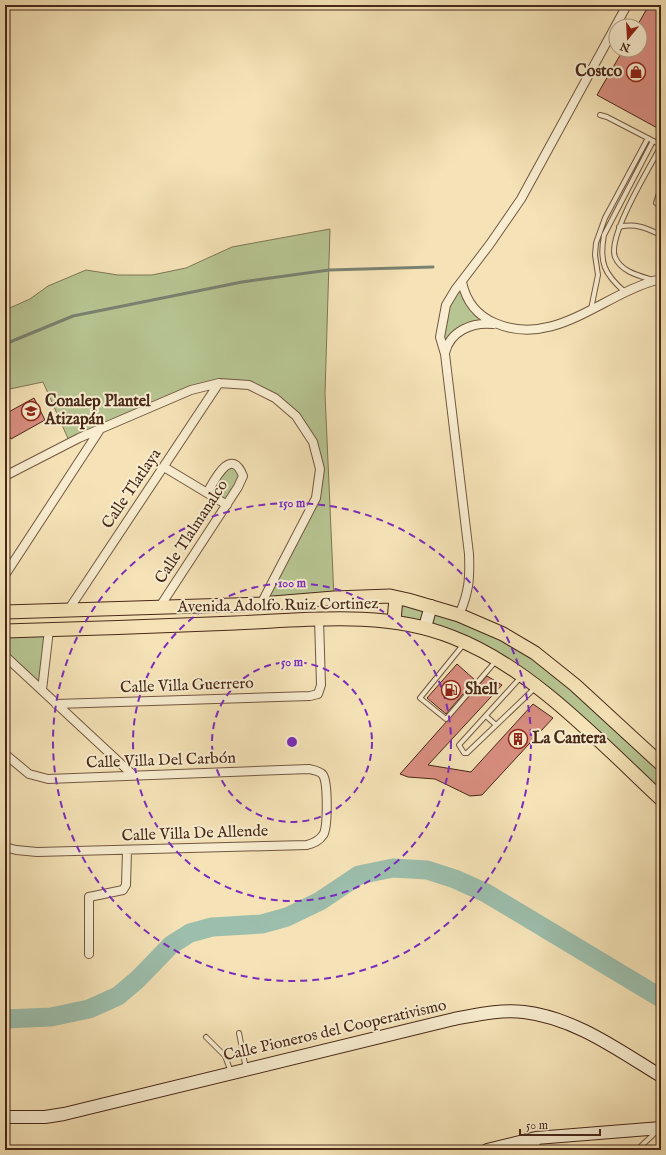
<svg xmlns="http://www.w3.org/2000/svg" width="666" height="1155" font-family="'IM FELL English',serif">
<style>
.green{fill:#b7c592;stroke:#7f7655}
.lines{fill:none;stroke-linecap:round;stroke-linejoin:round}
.stream{stroke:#7a8271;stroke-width:3}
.river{stroke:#9cbeac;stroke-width:19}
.building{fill:#da8f81;stroke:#472818}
.lane-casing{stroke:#725740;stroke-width:6}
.street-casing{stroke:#725740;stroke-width:10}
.secondary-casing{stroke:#472818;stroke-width:14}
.primary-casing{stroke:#472818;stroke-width:15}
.lane{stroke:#f8edd0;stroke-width:4}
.street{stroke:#f8edd0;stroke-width:8}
.secondary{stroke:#f8edd0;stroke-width:12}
.primary{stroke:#f5e3b7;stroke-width:13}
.ring{fill:none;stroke:#7b2cbf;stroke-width:2;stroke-dasharray:7 5}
.labels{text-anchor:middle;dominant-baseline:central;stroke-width:4;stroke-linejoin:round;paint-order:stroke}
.poi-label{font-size:16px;font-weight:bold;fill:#472818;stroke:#f8edd0;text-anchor:start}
.street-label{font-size:16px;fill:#472818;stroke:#f8edd0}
.centre{fill:#7b2cbf;stroke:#f8edd0;stroke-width:2}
.ring-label{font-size:12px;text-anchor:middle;font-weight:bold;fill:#7b2cbf;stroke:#f8edd0;stroke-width:4;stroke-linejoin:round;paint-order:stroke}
</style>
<rect width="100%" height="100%" fill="#f5e3b7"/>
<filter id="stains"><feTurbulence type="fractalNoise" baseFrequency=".005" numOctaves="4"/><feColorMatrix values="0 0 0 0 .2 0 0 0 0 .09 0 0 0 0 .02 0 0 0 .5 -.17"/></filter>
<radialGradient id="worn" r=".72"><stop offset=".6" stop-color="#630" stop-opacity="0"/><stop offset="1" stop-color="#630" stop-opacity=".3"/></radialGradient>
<path class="green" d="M330,229L325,394L334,598L261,604L306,518L320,469L313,442L296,416L249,385L219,383L191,390L70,443L43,382L5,390V310L30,299L48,286L86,270L118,275H152L186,268L232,247Z
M462,282L465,296L491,321L475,324L447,346L440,337L446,305Z
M235,465L243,476L227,505L207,493L222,468Z
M390,596L503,634L661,763V799L601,743L486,654L388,621Z
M49,630L42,690L5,656V631Z"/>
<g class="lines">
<path class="stream" d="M5,344L73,316L242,282L329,270L433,267"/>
<path class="river" d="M5,1019L51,1017L89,1009L118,996L138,979L171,945L190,933L212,927L262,924L287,917L320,901L359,875L393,868L427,870L455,879L486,893L661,998"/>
</g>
<path class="building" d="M649,5H661V130L597,95L623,50H640V26H637Z
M34,398L45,420L11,439L5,429V414Z
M457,664L475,680L446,714L427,698Z
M487,676L502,685L428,765L471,772L533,704L553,718L482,795L470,796L435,779L408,777L400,774Z"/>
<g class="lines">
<defs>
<path id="lane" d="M600,115L607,117L661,145
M661,187L656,203L661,207
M619,227C636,223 646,228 661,235
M653,280C640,276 621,272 615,257C607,236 650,167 661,146
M625,292C604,274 599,262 604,235L653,141
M591,309L598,275L595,255L596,243L605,218L648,138
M463,645L420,698L446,719L495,662
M520,678L459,745L464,753H467L536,687
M486,716L496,725
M239,1033L246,1069
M206,1037L225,1056L231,1072
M637,1150L657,1131"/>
<path id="street" d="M462,282C466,301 476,315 495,323C556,349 604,292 661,279
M445,353C450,331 472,322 493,324
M164,467L227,505
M5,476L79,438L191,390L219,383L249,385L275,398L296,416L313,442L320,469L316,498L261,604
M5,575L99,431
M159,608L238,487L243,476C231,445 214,481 207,493
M69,609L219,383
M459,615C469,592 470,579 469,554L445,354L440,337L446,305L455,290L490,244L521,199L627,5
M5,656L133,775
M42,690L49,630
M56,704L310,696L318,694L321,685L319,619
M5,754L29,774L48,779L309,769C314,770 320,771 323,775C328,783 328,828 323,835C319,841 314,843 307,845L37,852L16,850L5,847
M89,954V897L123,890L126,885L127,851
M535,1150L536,1138"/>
<path id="secondary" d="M425,627L431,606
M5,1117H45L64,1114L454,1019C476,1015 501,1009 524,1012C575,1018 618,1050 661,1076
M487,1150L536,1138L661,1128"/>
<path id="primary" d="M5,612L261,604L334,598L390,596L408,600L459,615L503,634L535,653L575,685L661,764
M394,621L396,598
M5,631C82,629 158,626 235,623C307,620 384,610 452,637C531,667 600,742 661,799"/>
</defs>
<use href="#lane" class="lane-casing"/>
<use href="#street" class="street-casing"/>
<use href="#secondary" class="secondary-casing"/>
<use href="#primary" class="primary-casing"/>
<use href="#lane" class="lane"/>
<use href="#street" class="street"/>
<use href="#secondary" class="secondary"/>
<use href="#primary" class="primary"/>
</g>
<g class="ring">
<circle cx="292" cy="742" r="80"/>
<circle cx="292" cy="742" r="159"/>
<circle cx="292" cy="742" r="239"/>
</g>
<defs>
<symbol id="shop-ring" viewBox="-11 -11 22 22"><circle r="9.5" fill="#f8edd0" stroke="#8f2418" stroke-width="1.5"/><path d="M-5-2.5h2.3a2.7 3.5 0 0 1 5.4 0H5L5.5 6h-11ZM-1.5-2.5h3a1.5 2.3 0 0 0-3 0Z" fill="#8f2418"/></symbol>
<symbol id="school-ring" viewBox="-11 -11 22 22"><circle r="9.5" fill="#f8edd0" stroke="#8f2418" stroke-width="1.5"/><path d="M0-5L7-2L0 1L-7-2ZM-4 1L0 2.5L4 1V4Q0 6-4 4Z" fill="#8f2418"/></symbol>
<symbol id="fuel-ring" viewBox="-11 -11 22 22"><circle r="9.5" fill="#f8edd0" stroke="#8f2418" stroke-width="1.5"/><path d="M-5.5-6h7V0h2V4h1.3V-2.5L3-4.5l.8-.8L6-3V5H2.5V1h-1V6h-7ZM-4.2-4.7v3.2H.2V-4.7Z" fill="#8f2418"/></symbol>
<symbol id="building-ring" viewBox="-11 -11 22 22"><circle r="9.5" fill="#f8edd0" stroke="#8f2418" stroke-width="1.5"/><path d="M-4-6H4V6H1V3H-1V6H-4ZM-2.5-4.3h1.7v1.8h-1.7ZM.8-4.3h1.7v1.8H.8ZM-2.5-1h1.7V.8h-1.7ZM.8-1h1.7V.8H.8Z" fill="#8f2418"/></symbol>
</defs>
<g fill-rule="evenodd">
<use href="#shop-ring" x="625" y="61" width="22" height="22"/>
<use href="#school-ring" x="20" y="400" width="22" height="22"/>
<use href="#fuel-ring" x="440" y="679" width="22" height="22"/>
<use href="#building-ring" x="507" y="728" width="22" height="22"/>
</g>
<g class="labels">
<g class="poi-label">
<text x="622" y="72" text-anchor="end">Costco</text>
<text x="45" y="402">Conalep Plantel<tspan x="45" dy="18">Atizapán</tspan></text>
<text x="465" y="690">Shell</text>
<text x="532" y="739">La Cantera</text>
</g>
<g class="street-label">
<text transform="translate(132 489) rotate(-56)">Calle Tlatlaya</text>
<text transform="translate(192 532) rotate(-57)">Calle Tlalmanalco</text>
<text transform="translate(278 606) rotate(-1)">Avenida Adolfo Ruiz Cortinez</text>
<text transform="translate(187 686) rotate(-2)">Calle Villa Guerrero</text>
<text transform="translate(161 761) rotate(-2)">Calle Villa Del Carbón</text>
<text transform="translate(195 834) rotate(-2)">Calle Villa De Allende</text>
<text transform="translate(335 1031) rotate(-13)">Calle Pioneros del Cooperativismo</text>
</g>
</g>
<circle cx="292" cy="742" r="6" class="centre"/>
<g class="ring-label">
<text x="292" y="507">150 m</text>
<text x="292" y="587">100 m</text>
<text x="292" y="666">50 m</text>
</g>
<rect width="666" height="1155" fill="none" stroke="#f5e3b7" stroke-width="20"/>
<rect x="6" y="6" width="654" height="1143" fill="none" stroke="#472818" stroke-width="2"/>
<rect x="10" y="10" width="646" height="1135" fill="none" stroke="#472818"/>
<g transform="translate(628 38) rotate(198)"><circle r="19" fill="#f8edd0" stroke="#b19e86"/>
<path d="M0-3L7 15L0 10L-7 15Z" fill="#8f2418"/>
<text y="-6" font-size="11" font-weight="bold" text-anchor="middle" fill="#472818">N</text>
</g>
<path d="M520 1129v6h80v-6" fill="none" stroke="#472818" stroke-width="2"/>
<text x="526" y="1129" font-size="12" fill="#472818" stroke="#f8edd0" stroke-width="3" paint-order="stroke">50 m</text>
<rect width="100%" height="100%" filter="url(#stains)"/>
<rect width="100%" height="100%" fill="url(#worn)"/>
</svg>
